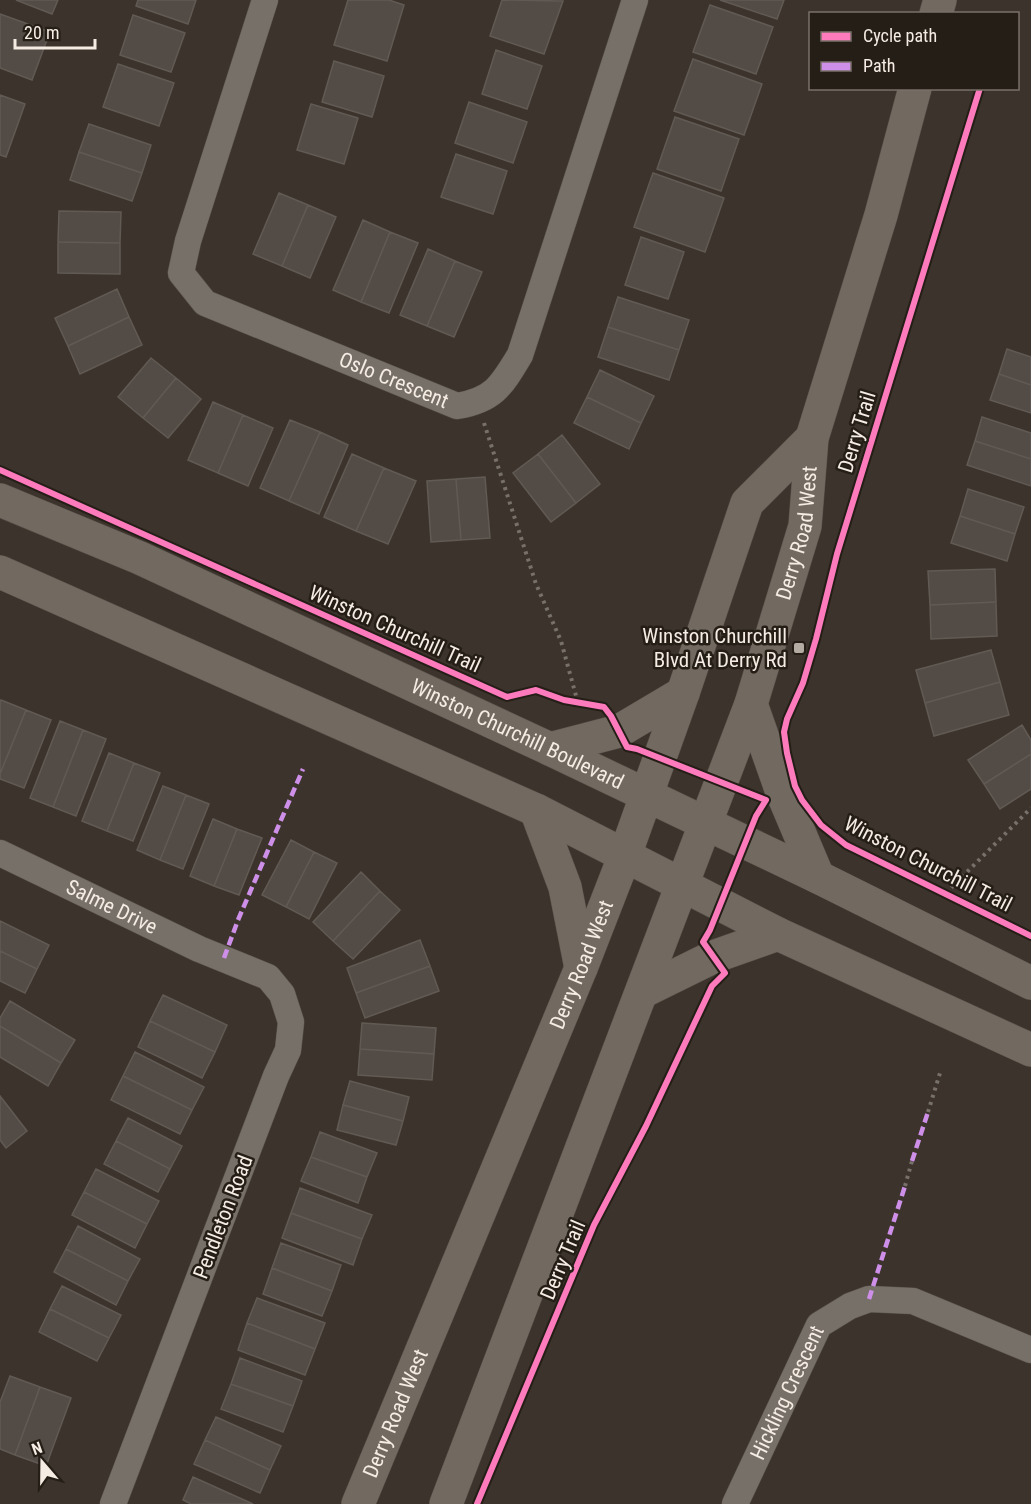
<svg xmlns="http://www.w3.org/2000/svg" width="1031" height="1504" font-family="'Roboto Condensed',sans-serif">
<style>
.building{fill:#534c46;stroke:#615a54;stroke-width:1.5}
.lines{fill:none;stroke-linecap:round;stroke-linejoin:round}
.minor-casing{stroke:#59524b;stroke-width:27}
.secondary-casing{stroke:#59524b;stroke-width:34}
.path{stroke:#77706b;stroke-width:4;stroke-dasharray:3 4.5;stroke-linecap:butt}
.minor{stroke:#767069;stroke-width:26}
.secondary{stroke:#726a61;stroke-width:33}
.quiet{stroke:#ce8fe9;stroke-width:4.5;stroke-dasharray:9 4.5;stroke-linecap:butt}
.cycleway-casing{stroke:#241e17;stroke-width:10}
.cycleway{stroke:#fd7abc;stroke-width:6}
.poi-dot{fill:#b4aca3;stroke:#241e17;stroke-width:2}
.labels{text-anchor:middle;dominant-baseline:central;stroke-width:5;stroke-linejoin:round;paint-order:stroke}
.street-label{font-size:21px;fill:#f5ece3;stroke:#241e17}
.poi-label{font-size:21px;fill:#f5ece3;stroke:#241e17;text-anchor:end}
</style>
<rect width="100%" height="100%" fill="#3c342c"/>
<path class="building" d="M16,0H58L52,14Z
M138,0H196L188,24L136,6Z
M348,0H389L404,5L387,61L334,45Z
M502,0L563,1L544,54L490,36Z
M720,0H784L777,19Z
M710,5L773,27L756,74L693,52Z
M0,14L50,32L32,80L0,68Z
M133,15L185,33L171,72L120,55Z
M496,50L542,66L527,109L482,94Z
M693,59L762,84L744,135L674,111Z
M334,61L384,76L372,117L322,102Z
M118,64L174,83L159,126L103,107Z
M0,95L25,104L6,157L0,155Z
M469,102L527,122L513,163L455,143Z
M311,104L358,118L344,164L297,150Z
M675,117L739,139L721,191L657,169Z
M89,124L151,145L142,173L79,152Z
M79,152L142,173L132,201L70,180Z
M456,154L507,171L493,214L441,197Z
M653,173L724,198L705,252L634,227Z
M279,193L308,205L282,266L253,254Z
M308,205L336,217L310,278L282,266Z
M59,211L121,212L120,243L58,242Z
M363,220L390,232L361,302L333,290Z
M390,232L418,243L389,313L361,302Z
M641,237L684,252L668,299L625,285Z
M58,242L120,243V274L58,273Z
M428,249L455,261L427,326L400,315Z
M455,261L482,272L454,337L427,326Z
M117,289L129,317L68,346L55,318Z
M618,297L689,320L679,350L608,327Z
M129,317L142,345L80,374L68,346Z
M608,327L679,350L669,380L598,357Z
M1007,349L1031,357V385L999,374Z
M151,358L176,378L143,418L118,397Z
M600,370L654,396L641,423L587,397Z
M999,374L1031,385V413L990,400Z
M176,378L201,399L168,438L143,418Z
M587,397L641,423L629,449L574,423Z
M213,402L243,415L218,473L188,460Z
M243,415L273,428L248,486L218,473Z
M982,417L1031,433V459L975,441Z
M290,420L320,432L289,501L260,488Z
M320,432L348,445L319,514L289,501Z
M562,435L600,484L576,503L538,454Z
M975,441L1031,459V486L967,465Z
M352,454L384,468L356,531L324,517Z
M538,454L576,503L551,522L513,473Z
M384,468L416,481L388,544L356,531Z
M485,477L490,538L461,540L456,479Z
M456,479L461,540L431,542L427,481Z
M968,489L1024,507L1015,534L960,516Z
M960,516L1015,534L1007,561L951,543Z
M995,569L996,602L930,605L928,571Z
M996,602L997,636L931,639L930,605Z
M991,650L1000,682L925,703L916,670Z
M1000,682L1009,715L934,736L925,703Z
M1,700L26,710L0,774V702Z
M26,710L51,720L24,788L0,779V774Z
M60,721L83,730L53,807L30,798Z
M1022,725L1031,740V754L984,784L968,760Z
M83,730L106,739L76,816L53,807Z
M109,753L134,763L107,831L82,821Z
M1031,754V789L1000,809L984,784Z
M134,763L160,773L133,841L107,831Z
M163,786L186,795L160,860L137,850Z
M186,795L209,804L183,869L160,860Z
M213,819L237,829L214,886L190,876Z
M237,829L262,838L239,895L214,886Z
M291,840L314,852L286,907L262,895Z
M314,852L337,863L309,919L286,907Z
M361,872L380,891L333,941L313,922Z
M380,891L400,910L353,959L333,941Z
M0,921L49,945L37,969L0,951Z
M420,940L430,966L356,993L347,968Z
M0,951L37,969L25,993L0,981Z
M430,966L439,991L365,1018L356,993Z
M163,995L227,1025L215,1052L150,1021Z
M10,1001L75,1040L61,1063L0,1026V1018Z
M150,1021L215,1052L202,1078L138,1047Z
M362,1023L436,1028L434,1054L360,1049Z
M0,1026L61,1063L48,1086L0,1057Z
M360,1049L434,1054L432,1080L358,1075Z
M135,1052L204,1087L192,1110L123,1076Z
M123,1076L192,1110L180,1134L111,1100Z
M350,1081L409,1097L403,1121L343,1105Z
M0,1096L27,1131L6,1148L0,1140Z
M343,1105L403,1121L396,1145L337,1130Z
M128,1118L182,1146L170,1169L116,1141Z
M320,1132L377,1153L367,1177L311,1157Z
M116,1141L170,1169L158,1192L104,1164Z
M311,1157L367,1177L358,1203L301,1181Z
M96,1169L159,1201L147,1224L84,1192Z
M300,1188L372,1215L362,1239L291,1213Z
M84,1192L147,1224L135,1248L72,1215Z
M291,1213L362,1239L353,1265L282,1238Z
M78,1226L140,1259L128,1281L66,1249Z
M281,1243L341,1265L332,1291L272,1268Z
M66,1249L128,1281L116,1305L54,1272Z
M272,1268L332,1291L322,1316L263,1294Z
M62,1286L121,1315L109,1338L50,1309Z
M257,1298L325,1323L315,1349L247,1323Z
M50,1309L109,1338L97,1361L39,1332Z
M247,1323L315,1349L305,1375L238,1350Z
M240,1358L302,1381L293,1406L231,1384Z
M10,1376L40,1387L15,1455L0,1449V1402Z
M231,1384L293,1406L283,1432L221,1409Z
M40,1387L71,1398L46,1466L15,1455Z
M216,1417L281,1446L270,1470L205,1440Z
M205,1440L270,1470L260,1493L194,1464Z
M193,1477L253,1504H191L183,1500Z"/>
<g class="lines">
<defs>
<g id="minor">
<path id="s1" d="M265,0L188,241L181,273L205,303L457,406C494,400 502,385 520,355L635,0"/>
<path id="s2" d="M0,853L199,949L268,977L282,994L291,1022L288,1050L276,1076L113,1504"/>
<path id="s3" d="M735,1504L819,1325L850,1306L869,1299L913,1301L1031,1350"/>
</g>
<g id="secondary">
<path d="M936,14L940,0"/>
<path id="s4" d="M0,500L140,558L550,749L818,877L1031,983"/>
<path d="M0,572L536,810L778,934L1031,1050"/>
<path d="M751,704L782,792L818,877"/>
<path d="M550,749L619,731L683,693"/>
<path d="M536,810L565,887L581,968"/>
<path d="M642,992L713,957L778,934"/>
<path id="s5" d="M358,1504L581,968L625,855L683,693L747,503L812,438"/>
<path id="s6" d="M446,1504L751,704L805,526L812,438L881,215L915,88"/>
</g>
</defs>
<use href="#minor" class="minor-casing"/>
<use href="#secondary" class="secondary-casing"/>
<path class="path" d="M484,423L536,584L561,641L578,703
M946,893L1031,808
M928,1112L940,1073
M905,1186L912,1161"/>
<use href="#minor" class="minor"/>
<use href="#secondary" class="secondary"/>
<path class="quiet" d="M224,958L238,920L303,769
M912,1161L928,1112
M869,1299L905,1186"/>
<defs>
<path id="cycleway" d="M980,88L837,554L816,639L803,683L787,719L784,732L787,753L795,786L802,800L821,825L846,845L1031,936
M0,470L507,697L536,690L564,700L604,707L611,716L627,747L637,749L766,800
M477,1504L594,1225L646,1126L712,986L725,973L703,942L710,930L756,816L766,800"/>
</defs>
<use href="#cycleway" class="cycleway-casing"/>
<use href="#cycleway" class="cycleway"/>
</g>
<rect class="poi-dot" x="793" y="642" width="12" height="12" rx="3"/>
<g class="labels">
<g class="street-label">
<text stroke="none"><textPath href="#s1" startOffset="528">Oslo Crescent</textPath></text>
<text transform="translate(857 432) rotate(-73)">Derry Trail</text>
<text stroke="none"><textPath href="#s6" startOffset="1034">Derry Road West</textPath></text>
<text transform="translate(395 629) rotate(24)">Winston Churchill Trail</text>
<text stroke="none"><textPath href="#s4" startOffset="568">Winston Churchill Boulevard</textPath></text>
<text transform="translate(928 864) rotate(27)">Winston Churchill Trail</text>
<text stroke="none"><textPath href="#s2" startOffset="124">Salme Drive</textPath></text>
<text stroke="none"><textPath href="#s5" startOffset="584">Derry Road West</textPath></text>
<text transform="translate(223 1217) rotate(-69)">Pendleton Road</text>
<text transform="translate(563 1260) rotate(-67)">Derry Trail</text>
<text stroke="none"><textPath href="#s3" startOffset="123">Hickling Crescent</textPath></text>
<text stroke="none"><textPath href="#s5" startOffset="98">Derry Road West</textPath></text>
</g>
<g class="poi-label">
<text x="787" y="636">Winston Churchill<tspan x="787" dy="24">Blvd At Derry Rd</tspan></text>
</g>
</g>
<rect x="809" y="12" width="210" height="78" fill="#241e17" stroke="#787069" stroke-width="1.5"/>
<rect x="821" y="32" width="30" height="9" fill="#fd7abc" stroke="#787069" stroke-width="1.5"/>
<text x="863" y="42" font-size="18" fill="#f5ece3">Cycle path</text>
<rect x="821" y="62" width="30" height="9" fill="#ce8fe9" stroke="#787069" stroke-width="1.5"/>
<text x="863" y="72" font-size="18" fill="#f5ece3">Path</text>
<g transform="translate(42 1462) rotate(340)" stroke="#241e17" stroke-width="4.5" paint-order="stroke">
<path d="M0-4.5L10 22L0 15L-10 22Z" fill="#f5ece3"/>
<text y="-9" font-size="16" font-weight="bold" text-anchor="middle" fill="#f5ece3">N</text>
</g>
<path d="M15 39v9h80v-9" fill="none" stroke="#f5ece3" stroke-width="3"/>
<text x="24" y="39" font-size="18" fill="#f5ece3" stroke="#241e17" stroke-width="4.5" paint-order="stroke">20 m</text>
</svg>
